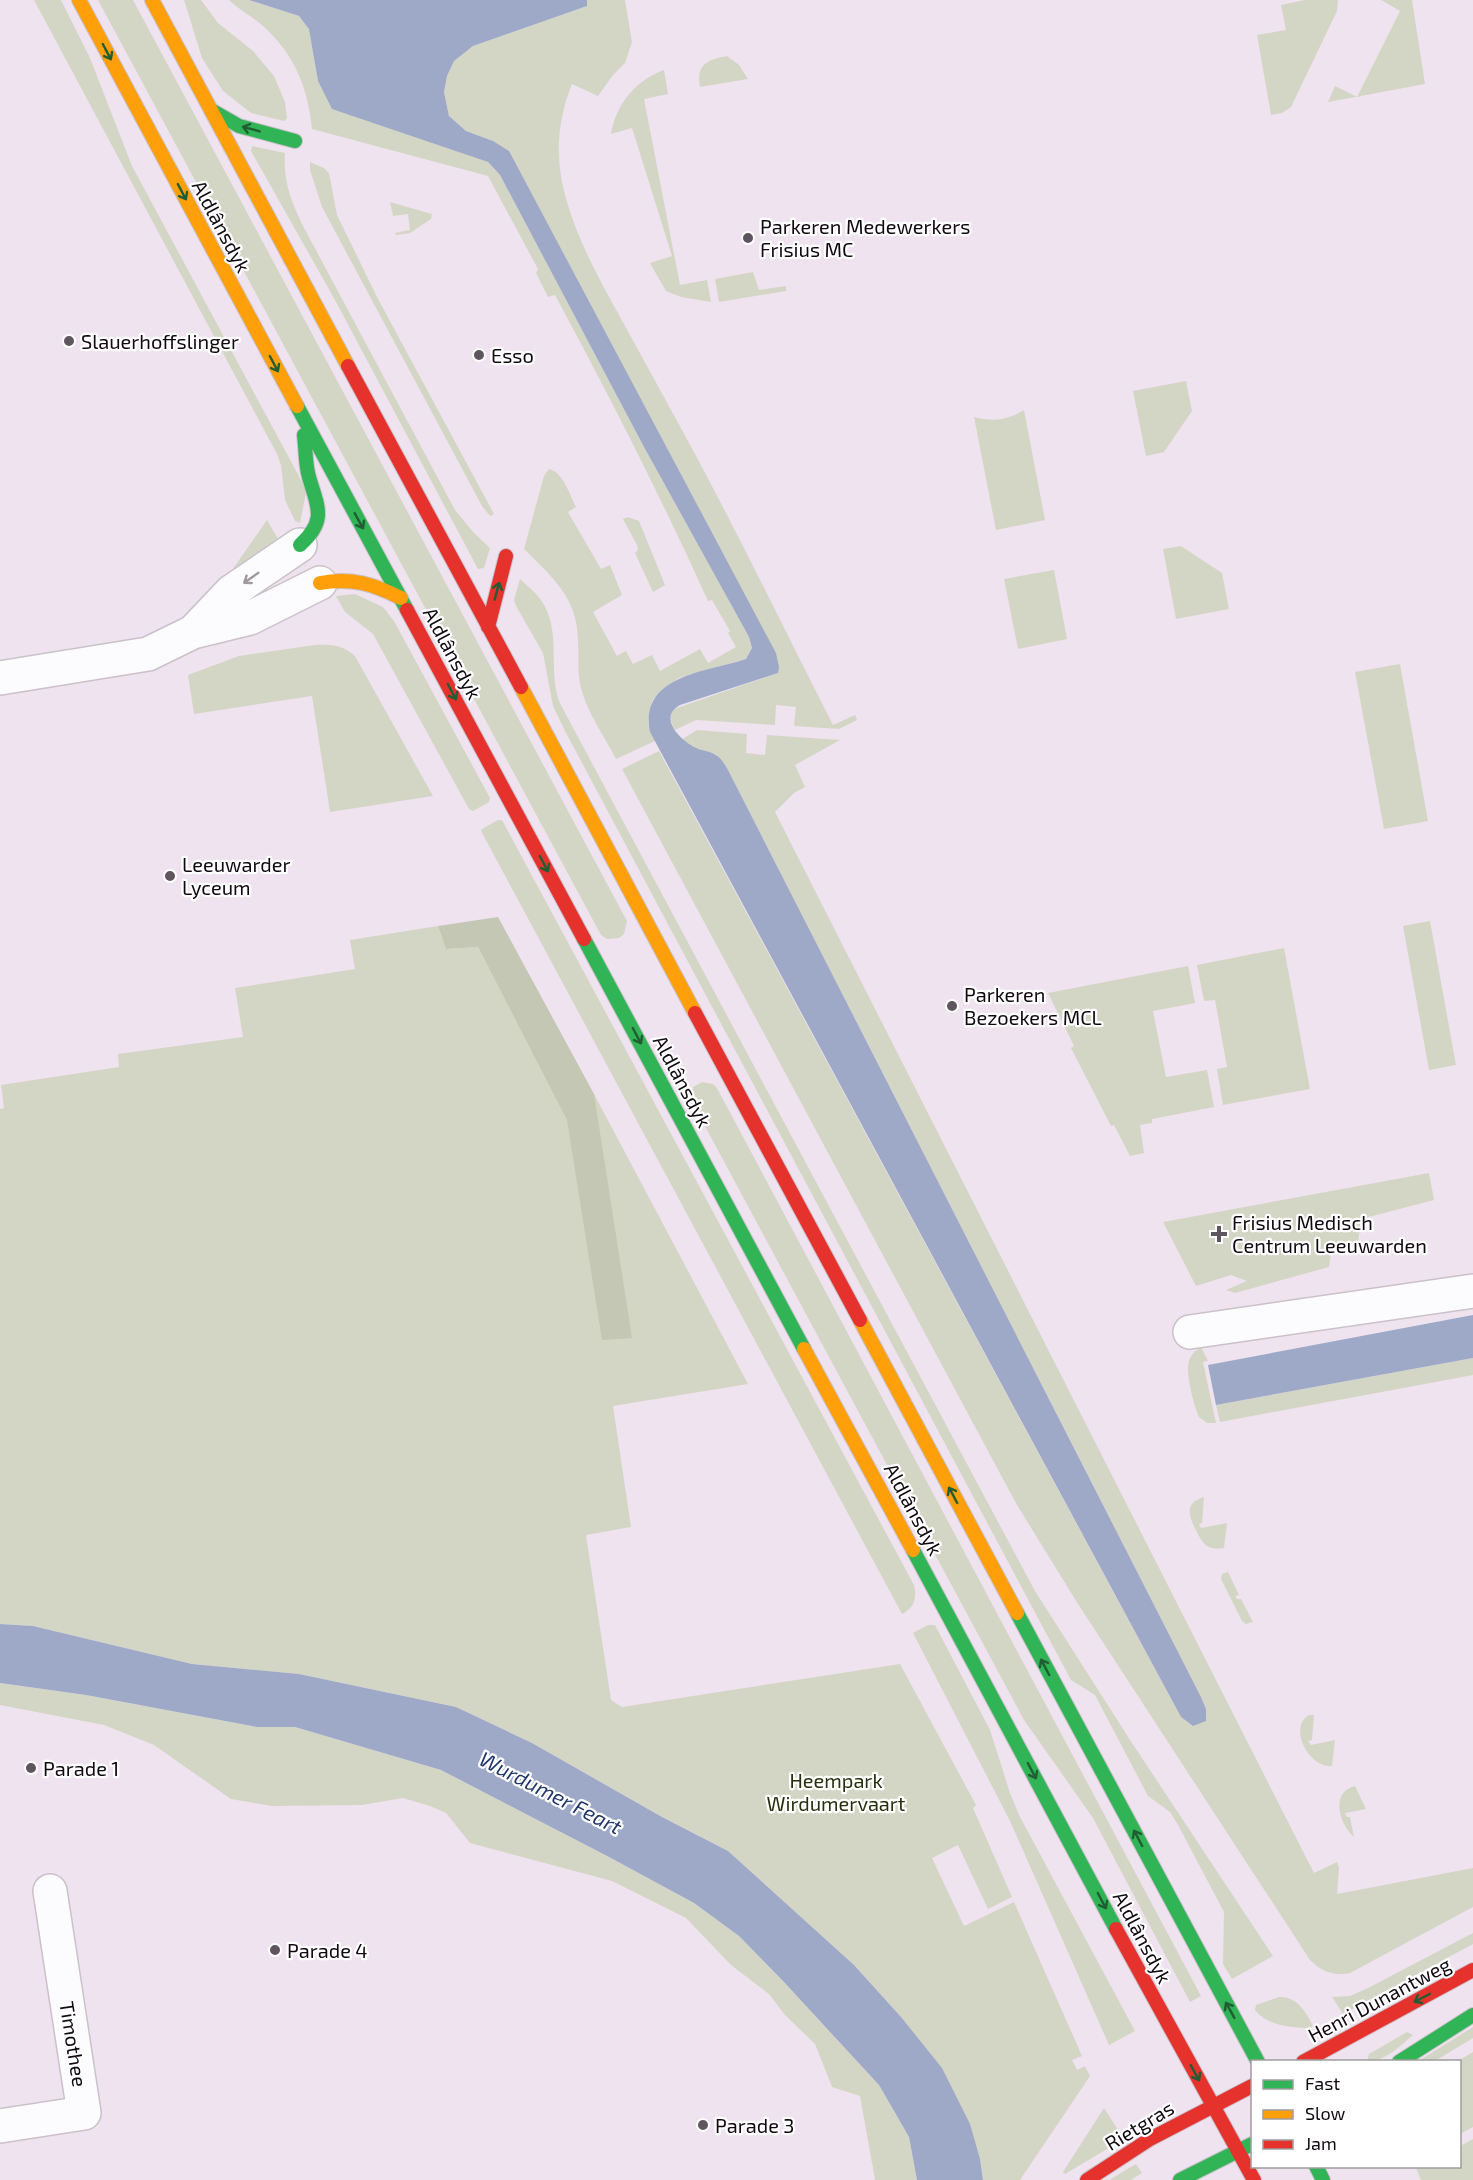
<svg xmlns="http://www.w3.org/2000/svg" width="1473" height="2180" font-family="'Exo 2',sans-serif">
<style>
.green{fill:#d4d6c5}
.forest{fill:#c4c7b4}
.water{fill:#9ea9c8}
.pier{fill:#eee3ef}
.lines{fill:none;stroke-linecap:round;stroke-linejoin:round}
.street-casing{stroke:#cac1cb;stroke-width:36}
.fast-casing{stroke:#cac1cb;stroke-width:16}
.slow-casing{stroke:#cac1cb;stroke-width:16}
.jam-casing{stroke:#cac1cb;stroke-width:16}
.street{stroke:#fcfbfd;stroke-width:33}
.fast{stroke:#30b455;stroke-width:14}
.slow{stroke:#ff9f0a;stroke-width:14}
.jam{stroke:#e5322d;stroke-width:14}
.oneway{stroke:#205e32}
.oneway2{stroke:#9e9a9e}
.poi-dot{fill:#5e555e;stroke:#fff;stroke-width:2}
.labels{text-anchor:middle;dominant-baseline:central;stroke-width:4.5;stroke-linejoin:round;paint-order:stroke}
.street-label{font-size:20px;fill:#100910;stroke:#fff}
.poi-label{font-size:20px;fill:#100910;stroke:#fff;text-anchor:start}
.park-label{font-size:20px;fill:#26300d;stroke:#fff}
.water-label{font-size:21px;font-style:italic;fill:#20366a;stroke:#fff}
</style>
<rect width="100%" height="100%" fill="#eee3ef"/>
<path class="green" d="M34,0H61L90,58L132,166L301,480L306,493L300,523L295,521L285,500L281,465L277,454Z
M98,0H133L627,921L624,934L619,938L607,939L601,935Z
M184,0H201L218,23L253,51L274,76L285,102L287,118L284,121L251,113L223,91L202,58Z
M229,0H249L299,16L310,29L318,81L445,147L488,162L500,175L644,447L749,637L752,648L746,659L679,678L662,690L652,701L650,732L655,741L616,759C604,736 587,712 581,688C577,673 579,657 578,642C578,598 553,578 524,549L544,476L549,469C563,472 570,495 576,507L568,512L601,569L610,565L622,595L593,612L617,656L626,651L633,664L652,655L660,671L700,649L708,663L736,647L728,633L730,631L712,600L708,601C661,497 609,395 555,295L548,297L536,273L538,269L488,176L312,129C308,87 294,54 263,26C252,16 239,10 229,0Z
M587,0H625L632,42L625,63L613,75L598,96L572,84C557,122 555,156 565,195C576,237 598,277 619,315C640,353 661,392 682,430C735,527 783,627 833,725L855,715L857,720L839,729L794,726L796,707L776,705L775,725L696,720L675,730C670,721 669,717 674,709L778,673L493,141L466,131L449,116L444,92L447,76L454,61L473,46L587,6Z
M1305,0H1338L1337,11L1291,107L1282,113L1271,115L1257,35L1286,30L1281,5Z
M1381,0H1412L1425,84L1328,102L1335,86L1357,97L1400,11Z
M727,56L739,65L748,79L700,87C696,64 707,60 727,56Z
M664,70L668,94L644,99L680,285L707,280L711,302L681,297L666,291L650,263L672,256L632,128L611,134C616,104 636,80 664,70Z
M252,146L285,153C283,181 291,201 303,226L455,510L474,533L490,548L484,568L478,569L335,300L251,151Z
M310,162L324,168L329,173L337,215L377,297L494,514L490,516L482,506L322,207L310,170Z
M390,202L432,214L431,219L410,233L396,235L395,233L410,230L408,214L393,216Z
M753,272L759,290L786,286V291L719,302L715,279Z
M1186,381L1192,411L1164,452L1146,456L1133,391Z
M1024,410L1045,520L996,530L974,417C993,422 1008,420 1024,410Z
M628,517L639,521L665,585L653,592L635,553L638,550L637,545L623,519Z
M267,520L281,544L228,576Z
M1181,546L1222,573L1229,609L1176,619L1163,549Z
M1054,570L1067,639L1018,649L1004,579Z
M520,579C525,584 532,589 537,595C563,625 548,663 558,698C561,707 567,715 571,724L1035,1591L1132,1743L1273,1956L1232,1979L1223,1964L1224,1912L1178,1825L1170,1812L1148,1796L1095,1695L1071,1680L565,731L553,706L543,653L516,606L514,600Z
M355,594L383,607L394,621L490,798L489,802L473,811L469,809L373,634L345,612L336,596Z
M315,645C331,644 343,645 355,656L433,796L330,812L312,696L194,714L188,675L239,656Z
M1400,664L1428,821L1384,829L1355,672Z
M697,730L747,734L746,753L765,755L767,735L840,740L795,765L805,787L794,793L775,812L1314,1873L1337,1862L1339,1868L1337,1894L1473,1868V1907L1350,1973C1333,1976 1322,1972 1310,1960L1078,1604L1017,1505L622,769L659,751L1181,1717L1193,1726L1206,1709L1201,1697L728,770L716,754L696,749L681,740Z
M498,820H502L914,1585C917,1597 915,1608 902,1614L481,831L482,829Z
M1430,921L1456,1065L1429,1070L1403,926Z
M438,926L446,949L478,947L566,1117L564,1098L594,1094L748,1384L613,1406L631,1527L586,1535L611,1700L622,1707L900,1664L976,1805L973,1808L1012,1897L988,1909L958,1845L932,1858L964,1926L1014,1902L1082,2056L1072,2060L1077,2070L1085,2066L1090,2076L1020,2180H983L980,2159L901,2017L854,1965L728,1851L662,1817L532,1743L456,1707L299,1674L192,1664L33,1626L0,1624V1109L4,1108L1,1085L119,1067L118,1054L243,1037L235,988L355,969L350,940Z
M1284,948L1310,1089L1223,1105L1217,1069L1227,1067L1215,1000L1204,1001L1197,965Z
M1188,966L1195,1003L1153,1011L1166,1077L1207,1070L1214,1107L1152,1119V1123L1140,1125L1144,1153L1130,1156L1114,1125L1111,1126L1071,1048L1074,1046L1048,993Z
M702,1082L713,1084L717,1088L1201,1996L1190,2002L1093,1818L1024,1720L691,1100L693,1087Z
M1429,1173L1434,1200L1361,1219L1358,1242L1332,1245L1329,1267L1235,1293L1226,1290L1247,1281L1231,1275L1196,1286L1163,1222Z
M1201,1347L1208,1361L1203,1362L1216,1423H1207L1199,1417C1194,1406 1185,1373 1189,1361C1191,1354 1195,1351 1201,1347Z
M1473,1358V1375L1220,1422L1216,1405Z
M1204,1497L1202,1523L1199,1524L1201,1528L1227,1523L1224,1548C1219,1549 1214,1549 1209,1547C1203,1544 1200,1538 1197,1532C1189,1517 1183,1503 1204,1497Z
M1228,1572L1239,1595L1235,1596L1237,1599H1241L1253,1622L1246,1624L1242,1621L1221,1579L1222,1574Z
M928,1625H935L990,1730L1010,1793L1019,1815L1135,2031L1109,2045L1010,1821L913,1633Z
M0,1683L86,1695L257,1727H295L441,1770L609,1857L694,1903L739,1936L783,1981L879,2085L909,2137L917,2180H875L860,2096L832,2087L815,2044L785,2015L769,1994L731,1965L686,1918L612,1881L470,1843L446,1813L430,1806L403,1798L362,1805L272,1806L231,1799L154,1745L104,1725L0,1705Z
M1309,1715H1314L1312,1740L1308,1741L1311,1745L1335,1740L1332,1766C1310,1769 1287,1728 1309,1715Z
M1355,1786L1366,1809L1345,1813L1347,1817H1350L1354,1837C1339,1824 1330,1792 1355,1786Z
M1473,1933V1944L1343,2014L1332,1997L1350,1996L1368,1988Z
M1279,1997C1296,1996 1306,2011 1313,2026L1311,2028C1292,2028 1268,2026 1255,2010L1256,2005Z
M1473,2027V2038L1435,2061L1417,2062Z
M1407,2032L1413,2035C1399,2047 1386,2061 1367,2061L1369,2054Z
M1473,2052V2127L1460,2134L1458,2061Z
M1104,2108L1124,2139L1065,2174L1063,2172Z
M1473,2139V2180H1421L1416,2168L1419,2167L1460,2166V2146Z
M1136,2164L1142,2173L1131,2180H1109Z"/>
<path class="forest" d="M498,917L594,1094L632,1338L602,1340L567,1120L478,947L446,949L438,926Z"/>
<path class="water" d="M249,0H587V6L473,46L454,61L447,76L444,92L449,116L466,131L493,141L509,151L776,653L779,667L778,673L680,705C658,717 679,739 694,747C701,751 711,751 716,755C721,758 725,765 728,770L1201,1697L1206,1709V1721L1193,1726L1181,1717L650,732C639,675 707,672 746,659L752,648L749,637L644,447L500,175L488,162L332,109L318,81L309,29L299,16Z
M1473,1315V1358L1216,1405L1208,1365Z
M0,1624L33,1626L192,1664L299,1674L456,1707L532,1743L662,1817L728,1851L854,1965L901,2017L942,2068L970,2124L980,2159L983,2180H917L909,2137L879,2085L783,1981L739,1936L694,1903L609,1857L441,1770L295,1727H257L86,1695L0,1683Z"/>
<path class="pier" d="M2,492L18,533L12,547L0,548V497Z"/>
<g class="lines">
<defs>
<path id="street" d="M193,632L231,592L300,545
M0,678L148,654L193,632L250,618L320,583
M1190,1332L1473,1291
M0,2126L84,2113L50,1891"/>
<path id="fast" d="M211,110L239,126L295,141
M297,406L407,610
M300,545C328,520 317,506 309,477C305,464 306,449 304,435
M584,939L804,1349
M913,1550L1116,1929
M1017,1613L1258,2062
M1399,2062L1473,2015
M1316,2166L1323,2180
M1180,2180L1252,2144"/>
<path id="slow" d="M79,0L297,406
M152,0L348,366
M320,583C351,577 373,584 401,598
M521,687L695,1013
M860,1320L1017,1613
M804,1349L913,1550"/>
<path id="jam" d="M348,366L521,687
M407,610L584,939
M488,627L506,556
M695,1013L860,1320
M1116,1929L1254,2180
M1303,2062L1473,1970
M1087,2180L1150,2139L1252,2086"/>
</defs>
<use href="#street" class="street-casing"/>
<use href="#fast" class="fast-casing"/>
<use href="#slow" class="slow-casing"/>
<use href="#jam" class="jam-casing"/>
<use href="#street" class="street"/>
<use href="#fast" class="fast"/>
<use href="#slow" class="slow"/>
<use href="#jam" class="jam"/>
</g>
<defs><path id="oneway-shaft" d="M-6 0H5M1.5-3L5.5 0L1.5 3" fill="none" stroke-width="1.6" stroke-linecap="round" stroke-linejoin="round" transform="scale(1.5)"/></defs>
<g class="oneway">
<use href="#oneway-shaft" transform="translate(107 52) rotate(62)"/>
<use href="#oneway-shaft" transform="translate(251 129) rotate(-165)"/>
<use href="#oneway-shaft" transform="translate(182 192) rotate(62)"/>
<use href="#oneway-shaft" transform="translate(274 364) rotate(62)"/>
<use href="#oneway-shaft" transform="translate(359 521) rotate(61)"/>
<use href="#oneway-shaft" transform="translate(497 591) rotate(-75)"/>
<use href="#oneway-shaft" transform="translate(452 692) rotate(62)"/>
<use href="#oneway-shaft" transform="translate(544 864) rotate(62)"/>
<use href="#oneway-shaft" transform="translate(637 1036) rotate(62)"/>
<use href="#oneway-shaft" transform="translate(953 1495) rotate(-118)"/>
<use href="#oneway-shaft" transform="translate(1045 1667) rotate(-118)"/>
<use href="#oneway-shaft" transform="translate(1032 1771) rotate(62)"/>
<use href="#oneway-shaft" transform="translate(1138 1838) rotate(-118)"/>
<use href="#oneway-shaft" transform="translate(1102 1901) rotate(62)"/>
<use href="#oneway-shaft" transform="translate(1422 1998) rotate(152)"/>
<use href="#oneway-shaft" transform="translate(1230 2010) rotate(-119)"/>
<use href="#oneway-shaft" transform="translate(1195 2073) rotate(61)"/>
</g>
<use class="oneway2" href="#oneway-shaft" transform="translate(251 578) rotate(145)"/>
<g class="poi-dot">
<circle cx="748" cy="238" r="6"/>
<circle cx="69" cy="341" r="6"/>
<circle cx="479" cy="355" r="6"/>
<circle cx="170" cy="876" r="6"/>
<circle cx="952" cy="1006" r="6"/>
<path d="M1216 1225h6v6h6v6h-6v6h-6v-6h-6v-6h6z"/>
<circle cx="31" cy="1768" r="6"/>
<circle cx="275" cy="1950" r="6"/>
<circle cx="703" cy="2125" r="6"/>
</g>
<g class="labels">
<g class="street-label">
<text transform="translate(222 226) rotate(62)">Aldlânsdyk</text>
<text transform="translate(453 653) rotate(62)">Aldlânsdyk</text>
<text transform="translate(683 1081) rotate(62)">Aldlânsdyk</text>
<text transform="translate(914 1509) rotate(62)">Aldlânsdyk</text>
<text transform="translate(1143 1937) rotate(62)">Aldlânsdyk</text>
<text transform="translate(1379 1999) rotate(-28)">Henri Dunantweg</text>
<text transform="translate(74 2044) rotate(81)">Timothee</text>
<text transform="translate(1139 2125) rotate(-31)">Rietgras</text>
</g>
<g class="poi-label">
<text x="760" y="226">Parkeren Medewerkers<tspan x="760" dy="23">Frisius MC</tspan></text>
<text x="81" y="341">Slauerhoffslinger</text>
<text x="491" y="355">Esso</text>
<text x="182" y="864">Leeuwarder<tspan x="182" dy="23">Lyceum</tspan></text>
<text x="964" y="994">Parkeren<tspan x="964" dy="23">Bezoekers MCL</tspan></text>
<text x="1232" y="1222">Frisius Medisch<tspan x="1232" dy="23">Centrum Leeuwarden</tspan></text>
<text x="43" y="1768">Parade 1</text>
<text x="287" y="1950">Parade 4</text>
<text x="715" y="2125">Parade 3</text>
</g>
<g class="park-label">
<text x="836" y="1780">Heempark<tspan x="836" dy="23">Wirdumervaart</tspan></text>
</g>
<g class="water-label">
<text transform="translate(551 1792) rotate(27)">Wurdumer Feart</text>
</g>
</g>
<rect x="1251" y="2060" width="210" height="108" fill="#ffffff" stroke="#9f9d9f" stroke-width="1.5"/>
<rect x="1263" y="2080" width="30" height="9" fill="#30b455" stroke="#9f9d9f" stroke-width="1.5"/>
<text x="1305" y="2090" font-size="18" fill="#100910">Fast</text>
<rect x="1263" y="2110" width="30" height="9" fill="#ff9f0a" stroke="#9f9d9f" stroke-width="1.5"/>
<text x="1305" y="2120" font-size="18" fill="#100910">Slow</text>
<rect x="1263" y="2140" width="30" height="9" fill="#e5322d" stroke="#9f9d9f" stroke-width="1.5"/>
<text x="1305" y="2150" font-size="18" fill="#100910">Jam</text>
</svg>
